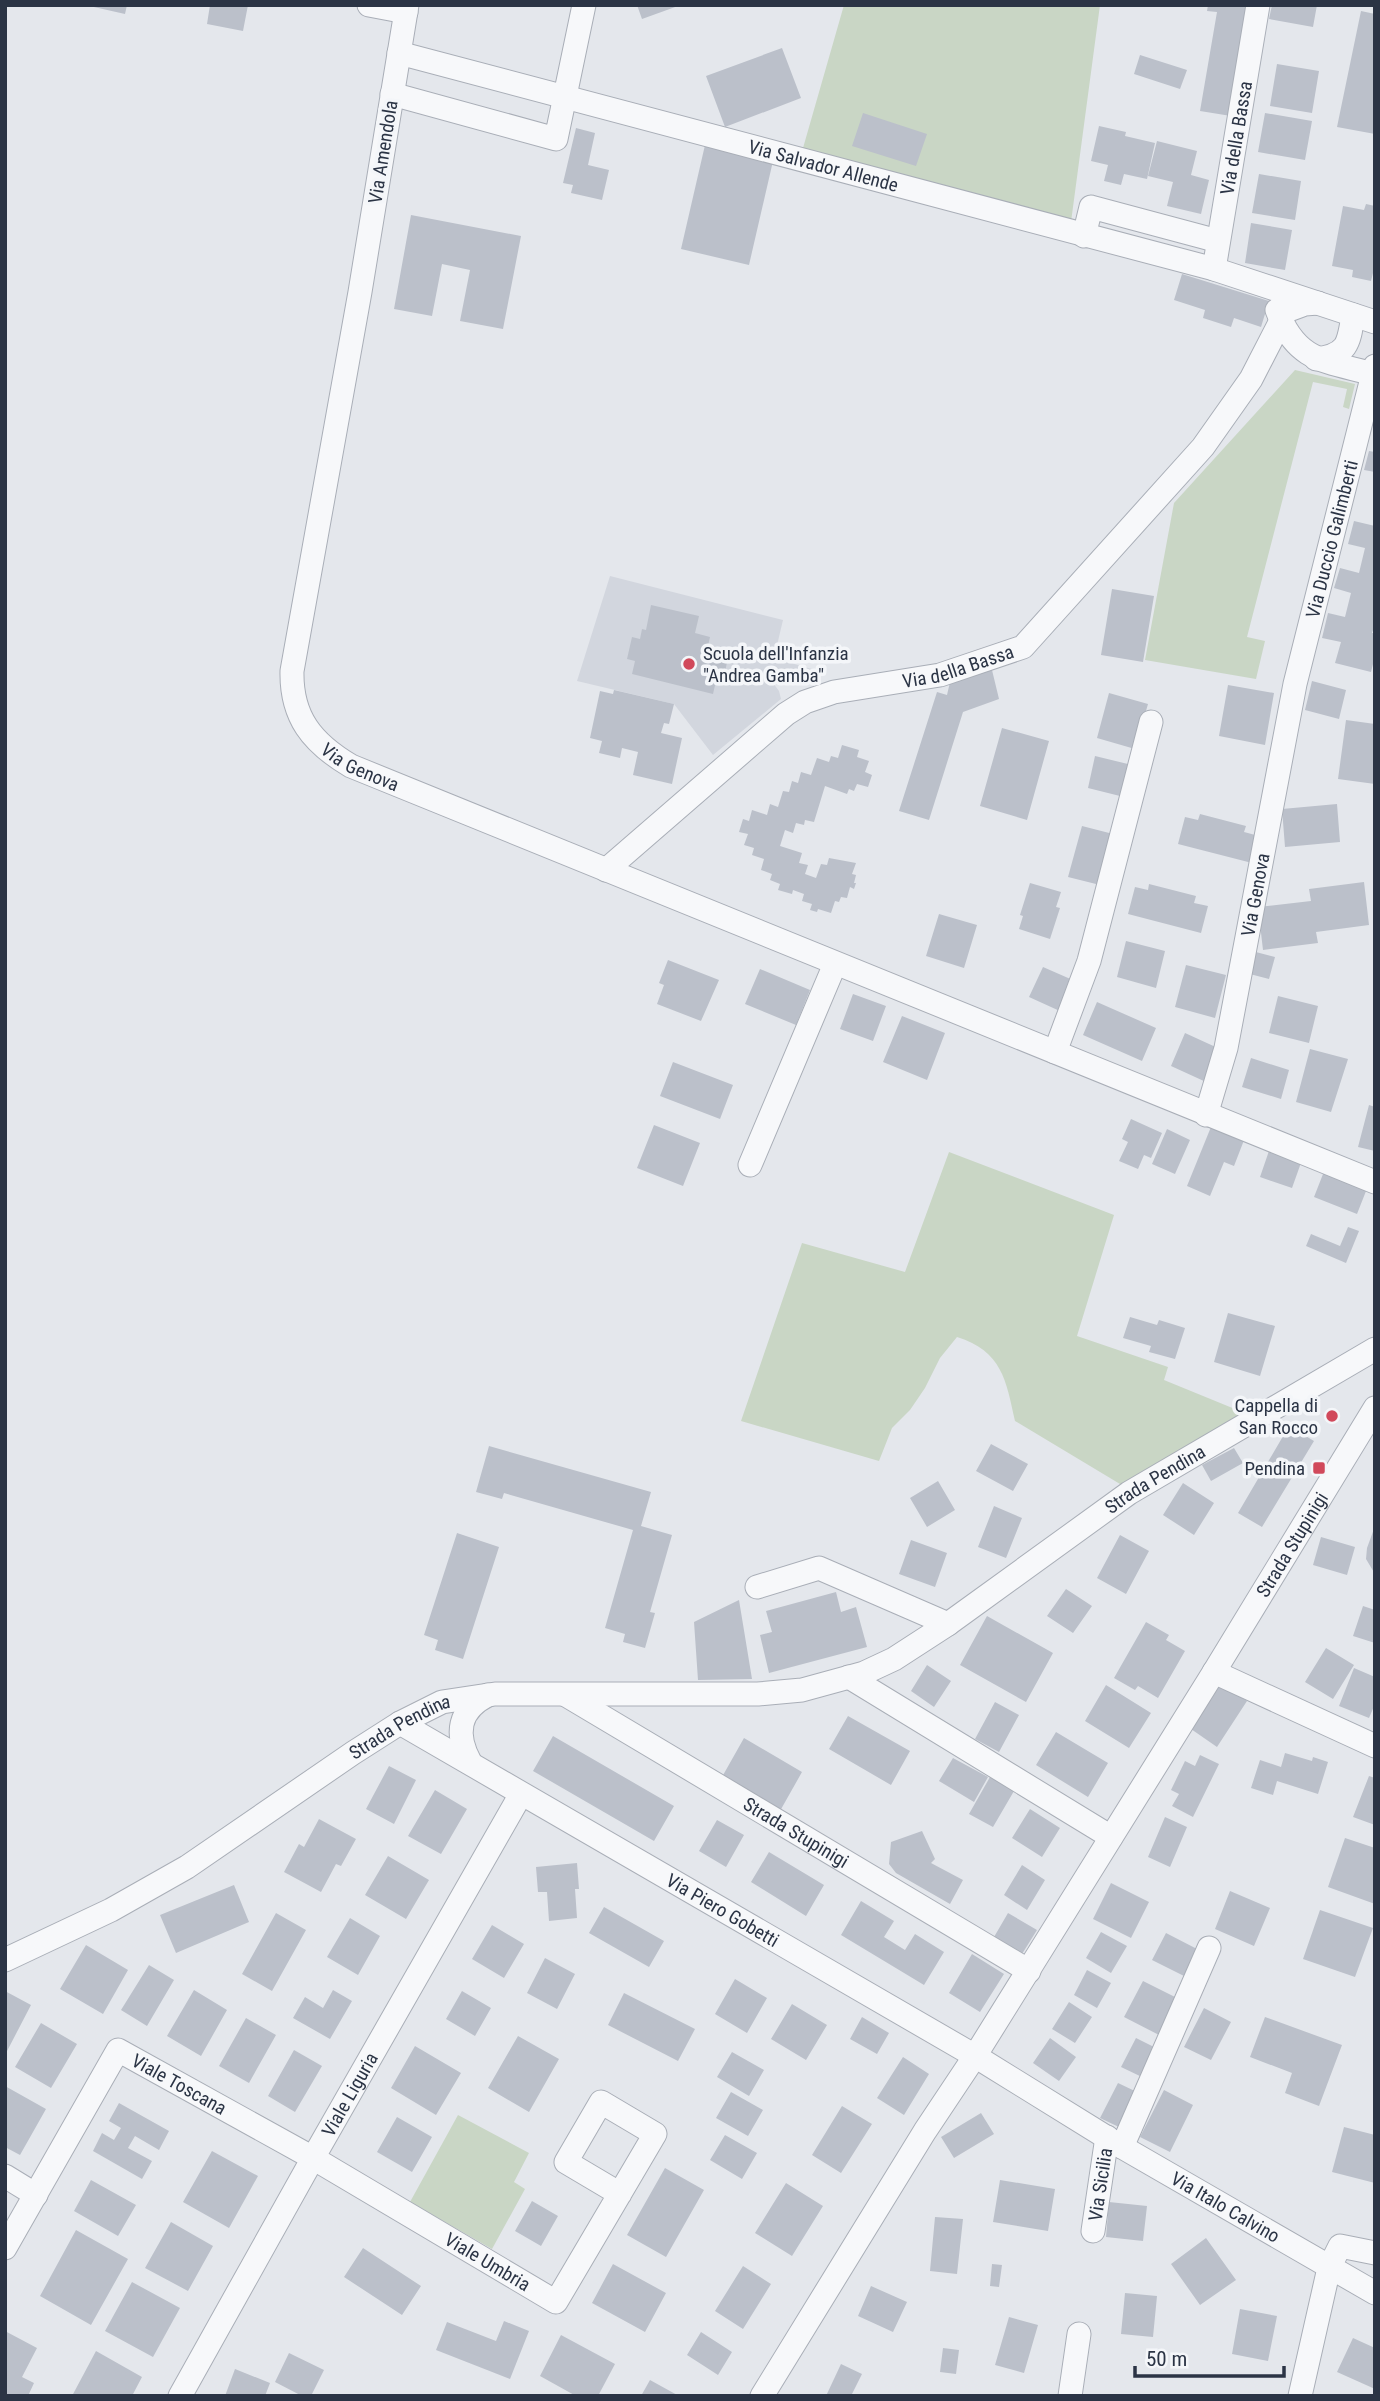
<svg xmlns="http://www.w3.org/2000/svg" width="1380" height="2401" font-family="'Roboto Condensed',sans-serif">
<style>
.built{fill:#d2d6de}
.green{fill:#c9d6c5}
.building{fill:#bbc0ca}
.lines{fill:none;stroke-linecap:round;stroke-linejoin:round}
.minor-casing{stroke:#a9aeb7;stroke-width:25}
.minor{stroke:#f7f8fa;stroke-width:23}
.poi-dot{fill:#d1495b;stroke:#f4f6f9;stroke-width:2.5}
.labels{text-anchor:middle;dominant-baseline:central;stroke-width:7;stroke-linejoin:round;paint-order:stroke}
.street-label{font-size:19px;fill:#2b3445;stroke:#f4f6f9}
.poi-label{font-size:19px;fill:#2b3445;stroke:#f4f6f9;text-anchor:end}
</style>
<rect width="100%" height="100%" fill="#e4e7ec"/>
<path class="built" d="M610,576L783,620L774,658L815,670L800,684L792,682L786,673L773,683L779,691L781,699L713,755L674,704L577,681Z"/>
<path class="green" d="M844,5H1100L1071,222L803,148Z
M1295,370L1355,384L1349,409L1343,407L1347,389L1313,382L1247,637L1265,641L1256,679L1145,660L1174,503Z
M949,1152L1114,1215L1077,1336L1168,1367L1164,1380L1252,1416L1125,1487L1015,1421C1006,1380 1002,1351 957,1337L940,1358L925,1388L910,1410L892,1428L879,1461L741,1421L802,1243L905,1272Z
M458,2115L529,2153L514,2182L525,2189L492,2249L410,2202Z"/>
<path class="building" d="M85,5H127L125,14Z
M210,5H248L243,31L207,24Z
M637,5H678V6L642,19Z
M1208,5H1249L1231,116L1200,111L1217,12L1207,11Z
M1272,5H1317L1313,27L1269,19Z
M1361,11L1375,14V134L1337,127Z
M782,48L801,98L725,127L706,76Z
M1140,55L1187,70L1180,89L1134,74Z
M1277,64L1319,71L1312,113L1270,106Z
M863,113L927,134L916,166L852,146Z
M1265,113L1312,121L1305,160L1258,152Z
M1099,126L1126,132L1125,136L1155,143L1147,179L1124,174L1121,185L1104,181L1108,165L1091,161Z
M576,128L595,133L588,165L609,170L602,200L571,193L573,185L563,183Z
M1157,141L1197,151L1191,175L1209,180L1201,214L1167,206L1173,182L1148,176Z
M705,145L773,161L749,265L681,249Z
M1259,174L1301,181L1295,220L1252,213Z
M1366,204L1375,206V265L1371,281L1352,277L1353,270L1332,266L1343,206L1364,210Z
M411,215L521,236L503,329L460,321L470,270L442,264L432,316L394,309Z
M1251,223L1292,230L1285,270L1245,263Z
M1182,274L1269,301L1261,327L1234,318L1231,327L1203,318L1205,310L1174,300Z
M1369,451L1375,452V472L1364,470Z
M1354,521L1375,526V624L1372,633H1375V656L1371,672L1335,663L1341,642L1322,638L1328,613L1345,617L1351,593L1334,588L1340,568L1359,573L1365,548L1348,544Z
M1112,589L1154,596L1143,662L1101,655Z
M651,605L699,616L695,633L710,637L708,646L723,649L721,660L727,662L723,683L716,681L713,694L632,674L635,661L627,659L632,637L640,639L642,629L646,630Z
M992,670L999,699L963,712L929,820L899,811L937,692L947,695L950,682Z
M1312,681L1346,690L1339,719L1305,710Z
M1228,685L1274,693L1265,745L1219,736Z
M614,690L674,704L669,724L664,723L661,733L682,738L672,784L633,775L638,752L622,748L620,758L599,753L602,741L590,738L600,691L613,694Z
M1109,693L1148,704L1135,749L1097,738Z
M1346,720L1375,724V784L1338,779Z
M1002,728L1049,741L1027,820L980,806Z
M842,745L859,750L857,757L869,761L865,772L872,775L868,787L857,784L854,791L849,789L847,794L825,786L814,822L805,820L804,825L796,823L793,833L785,830L780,846L802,853L799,863L808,865L805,874L816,878L821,864L827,865L829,858L856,863L852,874L856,875L854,883H856L854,889L850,887L847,898L841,897L839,902L835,901L831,913L818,909L817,912L810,910L812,904L802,901L804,894L793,890L792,894L778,890L780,884L770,880L772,874L761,870L764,859L752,855L754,848L744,845L748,834L739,832L743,819L749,821L752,810L767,815L770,804L778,807L783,791L789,792L792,781L798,783L801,772L811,775L817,758L829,762L831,756L838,758Z
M1095,756L1132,765L1124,797L1088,788Z
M1337,804L1340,842L1285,847L1282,809Z
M1200,814L1246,826L1244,832L1259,836L1252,863L1178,844L1185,817L1198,820Z
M1082,826L1117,835L1104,886L1068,877Z
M1364,882L1369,925L1316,932L1318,943L1263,950L1258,907L1311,901L1309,889Z
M1030,883L1061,892L1056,907L1060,908L1050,939L1019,929L1023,916L1020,915Z
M1149,884L1196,896L1194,903L1208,906L1201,933L1128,914L1135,887L1148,890Z
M939,914L977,925L964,968L926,956Z
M1126,941L1165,951L1156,988L1117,977Z
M1252,951L1275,957L1269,979L1246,973Z
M668,960L719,980L701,1021L657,1004L664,985L659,983Z
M1186,965L1226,975L1215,1018L1175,1007Z
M1043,967L1075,981L1062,1012L1029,997Z
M760,969L810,990L796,1025L745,1004Z
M853,994L886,1006L873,1041L840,1029Z
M1278,996L1318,1006L1309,1043L1269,1033Z
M1097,1002L1156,1028L1142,1061L1083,1035Z
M902,1016L945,1033L927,1080L883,1062Z
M1185,1033L1220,1049L1206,1082L1171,1066Z
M1310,1049L1348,1059L1331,1112L1296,1102Z
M1251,1058L1289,1070L1281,1099L1242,1087Z
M673,1062L733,1085L720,1119L660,1096Z
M1369,1105L1375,1107V1151L1358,1147Z
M1131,1119L1162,1133L1151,1158L1144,1155L1138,1169L1119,1161L1128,1142L1122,1139Z
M1213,1122L1246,1135L1234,1166L1224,1162L1210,1196L1187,1186Z
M654,1125L700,1143L683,1186L637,1168Z
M1167,1129L1190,1140L1175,1174L1152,1164Z
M1270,1148L1302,1160L1292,1188L1260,1177Z
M1325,1169L1368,1186L1357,1214L1314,1197Z
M1348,1227L1359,1231L1346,1263L1306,1246L1311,1234L1340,1246Z
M1228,1313L1275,1326L1260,1376L1214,1362Z
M1130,1317L1157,1325L1159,1320L1185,1328L1175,1359L1149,1352L1151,1346L1123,1338Z
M1289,1426L1314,1441L1262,1527L1238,1513Z
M991,1444L1028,1464L1013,1491L976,1471Z
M489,1446L651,1492L641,1526L672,1535L650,1612L655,1613L645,1648L623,1642L625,1634L605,1628L633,1530L504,1493L502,1499L476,1492Z
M1234,1448L1243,1463L1211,1481L1202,1465Z
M938,1481L955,1510L927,1527L910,1498Z
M1183,1483L1214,1503L1194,1535L1163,1515Z
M994,1506L1022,1518L1006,1558L978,1547Z
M1375,1526V1574L1366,1559L1367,1548Z
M457,1533L499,1547L463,1659L435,1650L438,1640L424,1635Z
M1120,1535L1149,1551L1126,1594L1097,1578Z
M1321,1537L1355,1547L1347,1575L1313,1565Z
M911,1540L947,1553L935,1587L899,1574Z
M1066,1589L1092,1606L1073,1633L1047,1616Z
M836,1592L841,1612L856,1607L867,1647L769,1673L760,1635L772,1632L766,1611Z
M739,1600L752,1679L698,1680L694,1622Z
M1363,1606L1375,1610V1643L1353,1636Z
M987,1616L1053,1653L1026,1702L960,1665Z
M1146,1622L1169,1635L1166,1640L1185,1651L1158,1698L1138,1686L1135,1690L1114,1678Z
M1326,1648L1354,1665L1333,1699L1305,1682Z
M927,1665L951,1681L934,1707L911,1691Z
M1354,1668L1375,1677V1704L1369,1718L1339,1706Z
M1220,1683L1247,1701L1217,1747L1191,1729Z
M1106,1685L1151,1713L1129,1748L1085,1721Z
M995,1702L1019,1715L999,1752L975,1739Z
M848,1716L910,1751L891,1785L829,1749Z
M1056,1732L1108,1763L1088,1797L1036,1765Z
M553,1736L674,1806L654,1841L533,1771Z
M744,1738L802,1772L780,1811L722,1777Z
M1285,1753L1312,1761L1313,1757L1328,1762L1318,1794L1277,1781L1273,1795L1251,1788L1260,1760L1281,1767Z
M1200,1755L1219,1764L1193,1817L1172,1806L1179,1794L1171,1790L1185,1761L1195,1766Z
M953,1758L988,1777L974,1802L939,1781Z
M389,1766L416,1780L394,1824L366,1809Z
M1369,1776L1375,1778V1825L1353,1817Z
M990,1777L1014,1791L993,1827L969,1814Z
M435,1790L467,1809L441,1854L408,1836Z
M1030,1809L1060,1828L1042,1857L1012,1838Z
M1165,1817L1187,1827L1170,1867L1148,1857Z
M319,1819L356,1839L341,1866L336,1864L321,1892L284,1872L299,1844L304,1847Z
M717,1820L744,1835L726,1867L699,1851Z
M922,1831L935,1859L931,1863L963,1880L950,1904L896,1873L889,1864L891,1842Z
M1345,1838L1375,1848V1904L1328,1887Z
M769,1852L824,1885L806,1916L751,1882Z
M388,1856L429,1880L406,1919L365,1895Z
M577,1863L579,1889H575L577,1918L549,1921L547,1892H538L536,1867Z
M1022,1865L1045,1880L1027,1910L1004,1895Z
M1111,1883L1149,1902L1131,1938L1093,1919Z
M234,1885L249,1922L176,1953L160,1915Z
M1230,1891L1270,1908L1254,1946L1215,1929Z
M861,1901L894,1921L884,1937L905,1950L915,1934L944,1952L924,1985L841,1935Z
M604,1907L664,1941L649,1967L589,1933Z
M1320,1910L1373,1928L1355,1977L1303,1959Z
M276,1913L306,1930L272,1991L242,1974Z
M1008,1913L1037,1930L1022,1954L994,1937Z
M350,1918L380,1936L358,1975L327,1957Z
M492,1925L524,1944L504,1978L472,1959Z
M1101,1932L1127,1946L1111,1973L1086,1958Z
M1166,1933L1197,1949L1184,1976L1152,1960Z
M86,1945L128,1970L103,2014L60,1989Z
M972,1954L1004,1974L980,2012L949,1993Z
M545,1958L575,1974L557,2009L527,1993Z
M149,1965L174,1980L147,2026L121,2010Z
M1087,1970L1111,1983L1097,2008L1074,1995Z
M735,1979L767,1998L747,2033L715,2014Z
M1143,1981L1179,1999L1161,2036L1124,2017Z
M194,1990L227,2010L201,2056L167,2036Z
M333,1990L352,2001L330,2039L293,2018L305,1997L323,2008Z
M5,1991L31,2005L5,2055Z
M462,1991L491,2008L475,2036L446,2019Z
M624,1993L695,2029L678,2061L608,2025Z
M1069,2002L1092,2017L1075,2043L1052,2029Z
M792,2004L827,2025L806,2060L771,2039Z
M1204,2008L1231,2022L1211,2060L1184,2047Z
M862,2017L889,2033L877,2054L850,2039Z
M1265,2017L1342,2045L1319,2106L1285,2093L1292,2073L1250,2057Z
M246,2018L276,2035L249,2083L219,2066Z
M41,2023L77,2044L51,2088L15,2067Z
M518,2036L559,2059L529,2112L488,2088Z
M1050,2038L1076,2057L1059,2081L1033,2063Z
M1136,2038L1158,2049L1144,2078L1121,2067Z
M415,2046L461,2073L436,2115L391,2088Z
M294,2050L322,2066L295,2112L268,2096Z
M732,2052L764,2070L749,2096L717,2077Z
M903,2057L929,2074L904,2115L877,2098Z
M1118,2083L1139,2093L1121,2128L1100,2118Z
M5,2086L46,2109L20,2155L5,2147Z
M1164,2090L1193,2105L1170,2152L1140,2137Z
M731,2092L763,2110L748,2136L716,2118Z
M119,2103L169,2131L159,2150L135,2136L128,2148L152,2161L142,2179L93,2151L102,2133L114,2140L121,2128L109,2121Z
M842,2106L872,2124L841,2173L812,2155Z
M981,2113L994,2134L954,2158L941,2137Z
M397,2117L432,2137L412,2172L377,2152Z
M1344,2127L1375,2135V2183L1332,2172Z
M725,2135L757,2153L742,2179L710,2160Z
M212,2151L258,2176L229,2228L183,2202Z
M665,2168L704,2190L666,2257L627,2235Z
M91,2180L136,2205L118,2236L74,2211Z
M1000,2180L1055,2189L1048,2231L993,2222Z
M786,2183L823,2206L792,2256L755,2233Z
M532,2201L558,2216L541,2246L515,2231Z
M1109,2202L1147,2206L1143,2241L1106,2237Z
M935,2217L963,2219L957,2274L930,2271Z
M171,2222L213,2246L188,2291L145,2268Z
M76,2230L128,2259L91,2325L40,2296Z
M1206,2238L1236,2280L1200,2305L1171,2264Z
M363,2248L421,2286L402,2315L344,2277Z
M613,2264L666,2293L645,2332L592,2303Z
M992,2264L1002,2265L999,2287L990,2286Z
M743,2266L771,2284L743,2329L715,2311Z
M132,2282L180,2308L153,2357L105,2331Z
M871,2286L907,2302L893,2332L858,2316Z
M1125,2293L1157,2296L1153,2337L1121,2334Z
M1240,2309L1277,2316L1268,2361L1232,2354Z
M1009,2317L1038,2325L1024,2373L995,2365Z
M504,2321L529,2331L510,2379L436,2350L447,2322L496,2341Z
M5,2331L37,2348L22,2377L34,2383L28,2396H5Z
M701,2332L732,2352L718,2375L687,2355Z
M561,2335L615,2364L598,2396H576L540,2376Z
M1353,2338L1375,2348V2389L1337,2372Z
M943,2348L959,2350L956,2374L940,2372Z
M96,2351L142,2377L132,2396H72Z
M289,2353L324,2370L311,2396H302L275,2382Z
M841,2364L862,2374L851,2396H826Z
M235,2369L270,2383L265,2396H225Z
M650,2380L679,2396H641Z"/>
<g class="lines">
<defs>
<g id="minor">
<path d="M369,5L406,12"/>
<path id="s1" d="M407,5L360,292L292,671C291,717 312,743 351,766L1375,1182"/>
<path id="s2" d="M399,53L1214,269L1375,322"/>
<path d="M392,94L556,139L584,5"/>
<path d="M1084,236L1091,207L1218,241"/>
<path id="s3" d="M1214,269L1258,5"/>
<path d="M1277,310C1296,362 1326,361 1373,374"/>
<path d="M1316,359C1348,355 1349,343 1353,315"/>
<path id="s4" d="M606,870L786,714L805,702L834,692L940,675L1023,647L1203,447L1251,379L1286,311L1305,304L1318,303"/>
<path d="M1055,1052L1089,961L1151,722"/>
<path id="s5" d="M1206,1115L1226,1048L1295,684L1375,366"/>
<path d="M750,1165L835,964"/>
<path d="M757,1587L819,1568L948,1624"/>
<path d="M1214,1672L1375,1746"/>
<path d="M849,1677L1111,1837"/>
<path id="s6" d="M566,1695L1029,1971"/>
<path id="s7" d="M400,1723L975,2056L1122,2147L1375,2293"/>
<path d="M470,1762C455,1734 458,1710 488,1695"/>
<path id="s8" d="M5,1960L111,1910L187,1867L353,1753L400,1723L442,1702L495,1694H758L802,1690L864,1673L894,1659L948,1624L1129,1493L1375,1349"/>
<path d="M1122,2147L1209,1948"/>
<path d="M5,2176L36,2195"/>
<path id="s9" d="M1093,2231L1107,2137"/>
<path id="s10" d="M5,2248L118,2050L313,2158L556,2302L655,2134L601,2102L566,2162L620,2194"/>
<path id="s11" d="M180,2396L313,2158L521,1794"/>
<path id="s12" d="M762,2396L925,2131L975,2056L1214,1672L1375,1408"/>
<path d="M1070,2396L1079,2334"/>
<path d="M1300,2396L1329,2268L1340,2246L1375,2253"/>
</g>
</defs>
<use href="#minor" class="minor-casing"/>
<use href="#minor" class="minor"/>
</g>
<g class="poi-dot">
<circle cx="689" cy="664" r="7"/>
<circle cx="1332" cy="1416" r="7"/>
<rect x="1312" y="1461" width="14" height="14" rx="3.5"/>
</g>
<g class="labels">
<g class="street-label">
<text stroke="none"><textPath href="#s3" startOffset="133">Via della Bassa</textPath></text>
<text transform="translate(383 152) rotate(-81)">Via Amendola</text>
<text stroke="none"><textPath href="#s2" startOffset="439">Via Salvador Allende</textPath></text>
<text stroke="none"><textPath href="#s5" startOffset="590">Via Duccio Galimberti</textPath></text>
<text stroke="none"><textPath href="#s4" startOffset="418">Via della Bassa</textPath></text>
<text stroke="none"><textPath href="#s1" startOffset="803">Via Genova</textPath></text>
<text stroke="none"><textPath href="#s5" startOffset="226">Via Genova</textPath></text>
<text stroke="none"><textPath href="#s8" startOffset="1284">Strada Pendina</textPath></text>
<text stroke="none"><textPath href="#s12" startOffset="1003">Strada Stupinigi</textPath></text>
<text stroke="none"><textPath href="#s8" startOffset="460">Strada Pendina</textPath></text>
<text stroke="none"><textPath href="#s6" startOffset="268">Strada Stupinigi</textPath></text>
<text stroke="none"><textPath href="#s7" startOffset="373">Via Piero Gobetti</textPath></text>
<text stroke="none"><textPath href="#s10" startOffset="298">Viale Toscana</textPath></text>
<text stroke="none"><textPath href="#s11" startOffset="346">Viale Liguria</textPath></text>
<text stroke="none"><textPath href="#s9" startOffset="47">Via Sicilia</textPath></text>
<text stroke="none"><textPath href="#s7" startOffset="957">Via Italo Calvino</textPath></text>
<text stroke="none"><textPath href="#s10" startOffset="654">Viale Umbria</textPath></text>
</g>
<g class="poi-label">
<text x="703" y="653" text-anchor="start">Scuola dell'Infanzia<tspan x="703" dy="22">"Andrea Gamba"</tspan></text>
<text x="1318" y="1405">Cappella di<tspan x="1318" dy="22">San Rocco</tspan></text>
<text x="1305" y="1468">Pendina</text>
</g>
</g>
<rect width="1380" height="2401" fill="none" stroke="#2b3445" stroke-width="14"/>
<path d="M1135 2366v10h149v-10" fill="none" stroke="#2b3445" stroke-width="3.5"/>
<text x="1146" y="2366" font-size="21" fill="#2b3445" stroke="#f4f6f9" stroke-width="5" paint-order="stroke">50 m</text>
</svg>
